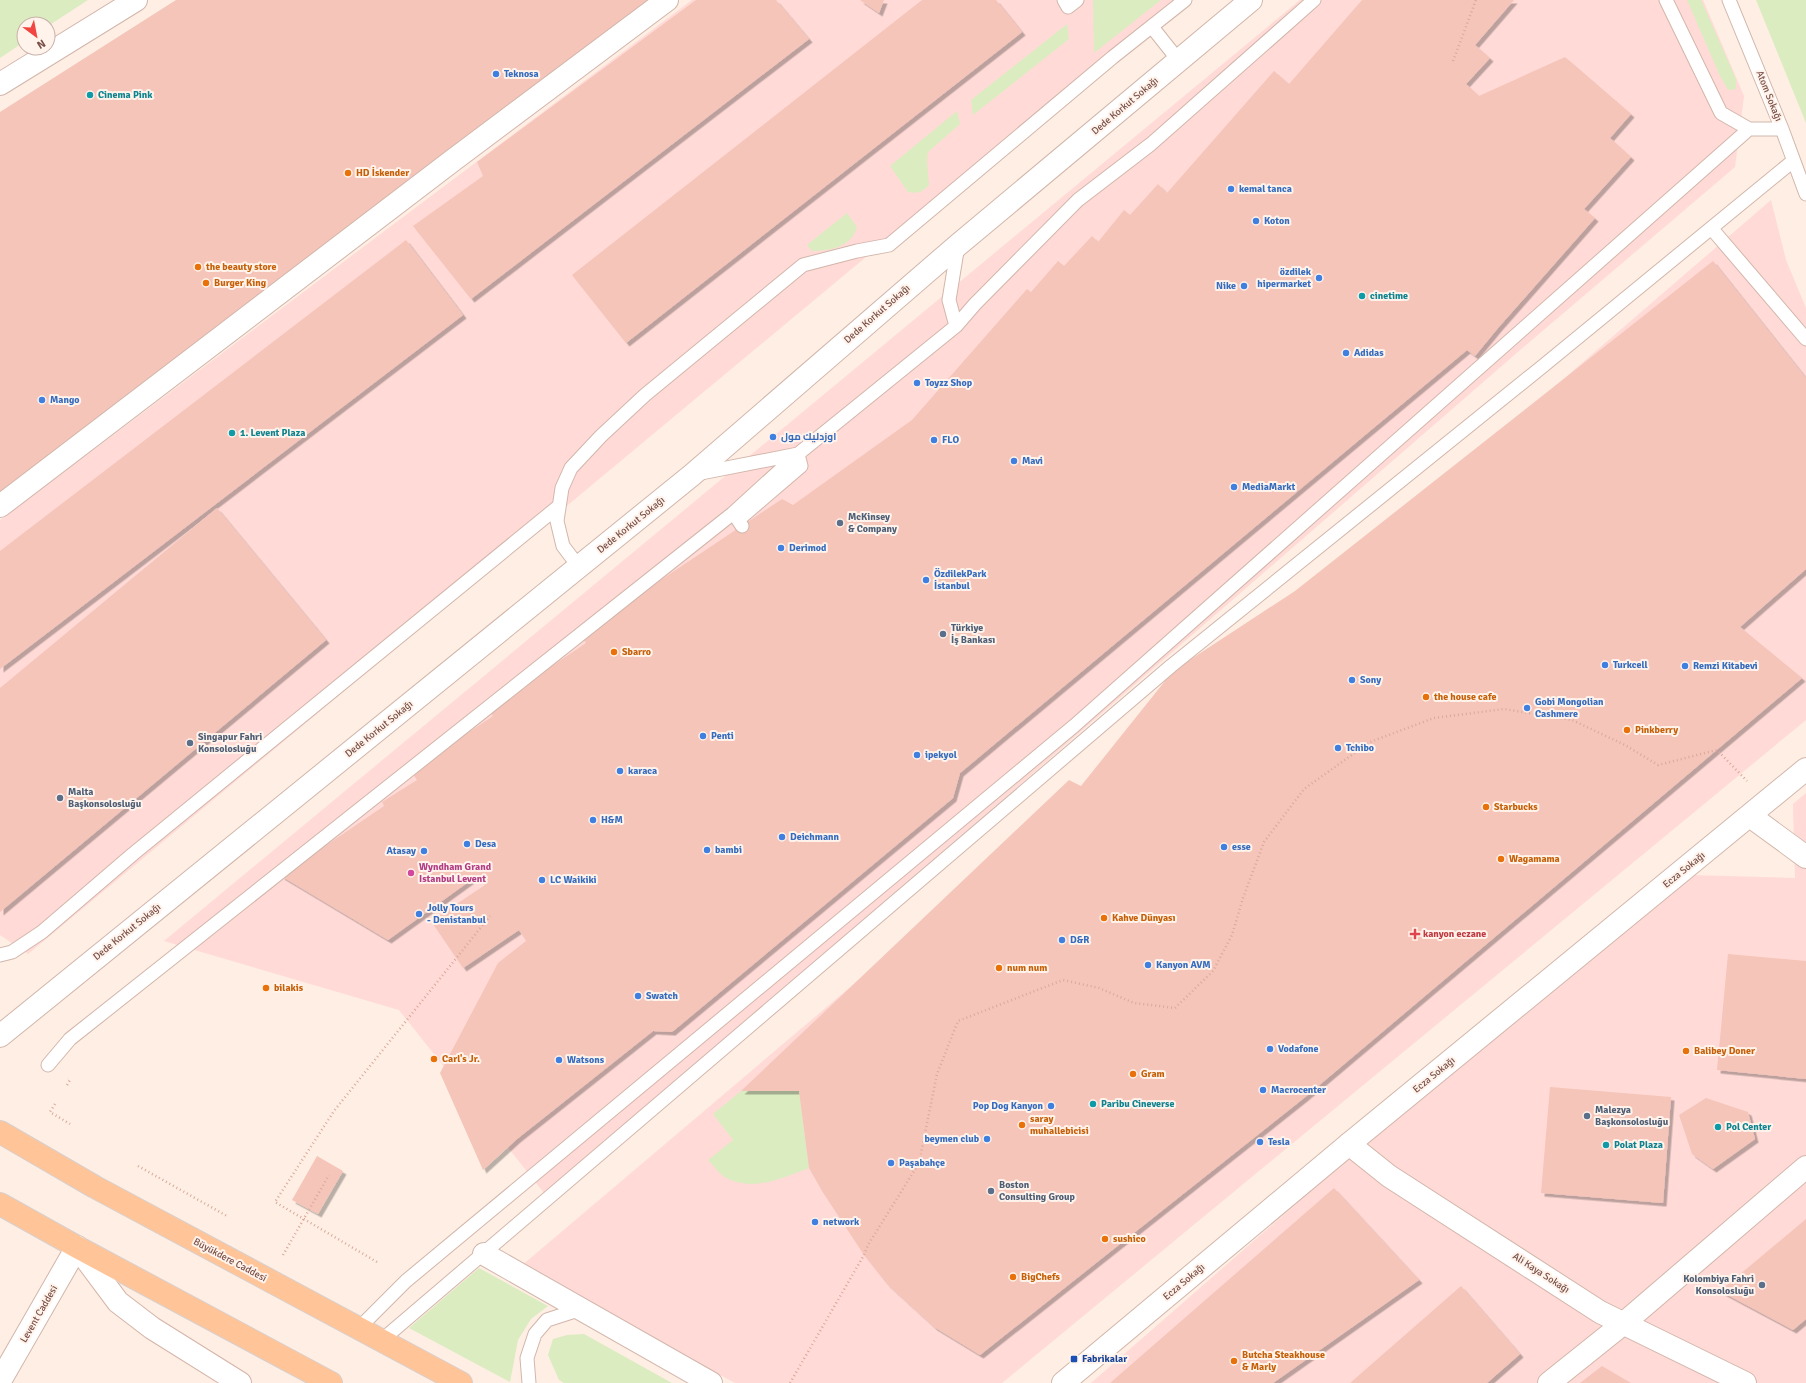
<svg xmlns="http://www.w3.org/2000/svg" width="1806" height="1383" font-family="Signika,Cairo,sans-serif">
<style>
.commercial{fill:#ffdad6}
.green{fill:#dbecc1}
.building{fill:#f5c5b9;filter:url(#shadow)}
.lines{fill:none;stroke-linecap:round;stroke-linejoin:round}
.service-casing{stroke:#d2b6ab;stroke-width:15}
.minor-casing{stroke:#d2b6ab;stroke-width:24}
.tertiary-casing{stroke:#d2b6ab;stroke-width:24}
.secondary-casing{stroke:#d5b4a9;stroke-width:24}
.primary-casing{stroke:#d9cecb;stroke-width:24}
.path{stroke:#daa89c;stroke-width:2.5;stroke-dasharray:1 3;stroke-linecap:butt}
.service{stroke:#fff;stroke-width:13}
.minor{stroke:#fff;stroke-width:22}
.tertiary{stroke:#fff;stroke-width:22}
.secondary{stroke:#fff;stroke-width:22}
.primary{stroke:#ffc599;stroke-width:22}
.shop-dot{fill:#3f7fe0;stroke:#fff3eb;stroke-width:1.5}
.culture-dot{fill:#0f9aa8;stroke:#fff3eb;stroke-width:1.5}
.food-dot{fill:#e8710a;stroke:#fff3eb;stroke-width:1.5}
.service-dot{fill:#5c6f8a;stroke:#fff3eb;stroke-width:1.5}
.hotel-dot{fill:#d1479c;stroke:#fff3eb;stroke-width:1.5}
.health-dot{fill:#e0444e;stroke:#fff3eb;stroke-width:1.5}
.transit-dot{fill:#1a4fb4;stroke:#fff3eb;stroke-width:1.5}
.labels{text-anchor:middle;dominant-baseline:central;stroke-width:4;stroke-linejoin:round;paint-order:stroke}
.shop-label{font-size:10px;font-weight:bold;fill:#366cbe;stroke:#fff3eb;text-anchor:start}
.culture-label{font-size:10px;font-weight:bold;fill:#0d838f;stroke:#fff3eb;text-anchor:start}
.street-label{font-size:10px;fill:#784f47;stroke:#fff3eb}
.food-label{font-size:10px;font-weight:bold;fill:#c56008;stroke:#fff3eb;text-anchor:start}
.service-label{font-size:10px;font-weight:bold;fill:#4e5e75;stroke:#fff3eb;text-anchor:start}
.hotel-label{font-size:10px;font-weight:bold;fill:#b23c85;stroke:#fff3eb;text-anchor:start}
.health-label{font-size:10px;font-weight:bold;fill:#be3a42;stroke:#fff3eb;text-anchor:start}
.transit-label{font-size:10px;font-weight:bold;fill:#164399;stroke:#fff3eb;text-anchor:start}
</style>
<defs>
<filter id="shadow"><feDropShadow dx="3.5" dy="3.5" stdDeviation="0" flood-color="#0004"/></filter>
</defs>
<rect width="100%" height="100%" fill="#feeee3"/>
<path class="commercial" d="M692,0H1175L28,954L0,935V520Z
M1300,0H1703L1744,96L1735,167L1519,351L1009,794L544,1193L399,1010L164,941Z
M1771,200L1786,260L1806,308V720L1002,1383H735L520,1267L1341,571Z
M1806,793V1383H1091L1365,1144L1690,875L1795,878L1793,804Z"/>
<path class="green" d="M0,0H88L48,26V24H24V42L0,58Z
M1093,0H1161L1094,53Z
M1687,0H1701L1736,79V89L1728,90L1720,76Z
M1756,0H1806V123Z
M1067,24L1069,39L973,115L971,100Z
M957,111L960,124L928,152L927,161L929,185C923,192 917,194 908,192L890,166Z
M847,213L857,227C851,247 830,251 812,251L807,245Z
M741,1091H799L809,1168C782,1178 755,1192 726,1178C719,1174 713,1165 708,1160L733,1140L713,1114Z
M479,1268L548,1306L531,1319L518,1340L510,1382L409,1328Z
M584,1334L672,1383H564L559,1380L548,1355L553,1339L567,1335Z"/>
<path class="building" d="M176,0H654L0,494V112Z
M696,0H776L809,39L471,299L413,226L483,176L477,162Z
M860,0H884L879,13Z
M922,0H996L1022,32L626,343L572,275Z
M1362,0H1514L1475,45L1490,58L1466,84L1479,96L1565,57L1631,114L1610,138L1631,157L1584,209L1595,218L1498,328L1475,356L1467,350L960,773L953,798L672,1032L653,1031L517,1139L483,1170L440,1073L498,963L526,941L519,930L463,968L431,921L485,885L478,875L388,940L281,876L384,806L382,802L417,780L411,771L493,716L488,709L586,643L580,634L782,499L793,505L912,420L1027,289L1031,292L1058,261L1064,266L1092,236L1098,242L1124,210L1130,215L1158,184L1167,193L1274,71L1289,84Z
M406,240L463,315L0,669V551Z
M1713,261L1806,378V569L1740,627L1802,678L1304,1098L980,1355L934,1327L887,1284L864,1255L822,1191L809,1168L799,1091H741L1069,780L1081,786L1173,671L1295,591Z
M217,508L326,640L0,912V688Z
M1728,954L1806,961V1079L1717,1070Z
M1550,1087L1671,1097L1663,1203L1541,1193Z
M1706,1098L1748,1112L1755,1139L1713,1169L1692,1154L1679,1115Z
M317,1156L343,1171L318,1214L292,1200Z
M1334,1188L1419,1280L1273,1383H1110Z
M1806,1219V1319L1793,1330L1720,1291Z
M1461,1286L1520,1354L1487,1383H1350Z
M1602,1366L1631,1383H1580Z"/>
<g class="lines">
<defs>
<path id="service" d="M1064,0L1068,7L1077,0
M1666,0L1721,113L1749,129H1782
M1729,0L1782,129L1806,194
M1152,27L1179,61
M1712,229L1806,339
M956,326L975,304L1078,200L1151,144L1314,0
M696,474L798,454L956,326L949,300L958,245
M579,567L563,546L557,521L562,488L571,468L601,436L645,395L803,265L857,251L889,245L1113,57L1185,0
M0,955L12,952L42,932L133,854L559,506
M48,1065L70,1039L732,514L798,454L801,466L738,520L742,526
M359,1328L406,1281L1074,726L1749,129
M382,1340L1171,666L1543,366L1793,161
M529,1383L527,1358L535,1334L547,1320L581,1309"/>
<path id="minor" d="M0,84L136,0
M0,506L452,161L667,0
M0,1036L692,475L958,245L1251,0
M1349,1144L1389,1176L1600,1312L1745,1383
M1549,1383L1624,1323L1806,1167"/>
<path id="tertiary" d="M1750,816L1806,857
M484,1254L711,1383
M0,1381L77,1247
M1063,1383L1349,1144L1806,769"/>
<path id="secondary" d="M77,1247L118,1302L152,1328L240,1383"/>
<path id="primary" d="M0,1132L95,1187L461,1383
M0,1204L77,1247L331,1383"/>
</defs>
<use href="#service" class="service-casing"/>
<use href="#minor" class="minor-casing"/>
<use href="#tertiary" class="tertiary-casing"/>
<use href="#secondary" class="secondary-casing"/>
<use href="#primary" class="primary-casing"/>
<path class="path" d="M1453,61L1476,0
M67,1085L70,1080L68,1079
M55,1104L50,1112L70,1124
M138,1166L227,1216
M283,1255L329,1175
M377,1262L275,1202L334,1111L490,916
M790,1383L864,1255L868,1245L919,1163L937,1074L958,1021L1063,980L1099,988L1134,1003L1175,1008L1213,971L1232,935L1243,898L1264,842L1304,789L1370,742L1434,718L1504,709L1572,720L1625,745L1658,765L1717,750L1747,781"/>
<use href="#service" class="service"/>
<use href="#minor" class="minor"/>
<use href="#tertiary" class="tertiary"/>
<use href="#secondary" class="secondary"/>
<use href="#primary" class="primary"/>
</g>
<g class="shop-dot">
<circle cx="496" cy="74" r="4"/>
<circle cx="1231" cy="189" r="4"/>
<circle cx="1256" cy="221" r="4"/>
<circle cx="1319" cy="278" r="4"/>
<circle cx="1244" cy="286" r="4"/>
<circle cx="1346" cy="353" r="4"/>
<circle cx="917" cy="383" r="4"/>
<circle cx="42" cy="400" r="4"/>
<circle cx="773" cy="437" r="4"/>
<circle cx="934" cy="440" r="4"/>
<circle cx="1014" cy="461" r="4"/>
<circle cx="1234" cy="487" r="4"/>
<circle cx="781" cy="548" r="4"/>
<circle cx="926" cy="580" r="4"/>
<circle cx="1605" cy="665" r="4"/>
<circle cx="1685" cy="666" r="4"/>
<circle cx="1352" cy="680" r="4"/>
<circle cx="1527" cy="708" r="4"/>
<circle cx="703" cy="736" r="4"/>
<circle cx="1338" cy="748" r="4"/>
<circle cx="917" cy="755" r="4"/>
<circle cx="620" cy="771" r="4"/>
<circle cx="593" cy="820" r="4"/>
<circle cx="782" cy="837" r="4"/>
<circle cx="467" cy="844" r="4"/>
<circle cx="1224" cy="847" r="4"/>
<circle cx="707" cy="850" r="4"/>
<circle cx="424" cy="851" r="4"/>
<circle cx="542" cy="880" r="4"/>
<circle cx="419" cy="914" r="4"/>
<circle cx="1062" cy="940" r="4"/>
<circle cx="1148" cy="965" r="4"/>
<circle cx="638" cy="996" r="4"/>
<circle cx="1270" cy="1049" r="4"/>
<circle cx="559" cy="1060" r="4"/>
<circle cx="1263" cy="1090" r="4"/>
<circle cx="1051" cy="1106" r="4"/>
<circle cx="987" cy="1139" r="4"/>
<circle cx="1260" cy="1142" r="4"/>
<circle cx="891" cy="1163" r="4"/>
<circle cx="815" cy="1222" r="4"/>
</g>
<g class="culture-dot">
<circle cx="90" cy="95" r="4"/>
<circle cx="1362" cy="296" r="4"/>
<circle cx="232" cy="433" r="4"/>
<circle cx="1093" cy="1104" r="4"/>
<circle cx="1718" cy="1127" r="4"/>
<circle cx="1606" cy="1145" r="4"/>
</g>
<g class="food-dot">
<circle cx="348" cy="173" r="4"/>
<circle cx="198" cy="267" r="4"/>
<circle cx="206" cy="283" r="4"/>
<circle cx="614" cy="652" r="4"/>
<circle cx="1426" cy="697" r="4"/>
<circle cx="1627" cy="730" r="4"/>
<circle cx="1486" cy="807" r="4"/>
<circle cx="1501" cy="859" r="4"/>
<circle cx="1104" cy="918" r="4"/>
<circle cx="999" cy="968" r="4"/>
<circle cx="266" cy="988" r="4"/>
<circle cx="1686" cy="1051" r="4"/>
<circle cx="434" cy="1059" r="4"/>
<circle cx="1133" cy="1074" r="4"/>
<circle cx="1022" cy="1125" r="4"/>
<circle cx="1105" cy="1239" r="4"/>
<circle cx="1013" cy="1277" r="4"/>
<circle cx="1234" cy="1361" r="4"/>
</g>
<g class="service-dot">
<circle cx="840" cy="523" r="4"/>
<circle cx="943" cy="634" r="4"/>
<circle cx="190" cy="743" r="4"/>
<circle cx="60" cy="798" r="4"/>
<circle cx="1587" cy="1116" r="4"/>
<circle cx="991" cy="1191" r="4"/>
<circle cx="1762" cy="1285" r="4"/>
</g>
<circle class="hotel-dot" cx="411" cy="873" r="4"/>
<path class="health-dot" d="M1413 928h4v4h4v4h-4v4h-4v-4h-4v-4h4z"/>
<rect class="transit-dot" x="1070" y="1355" width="8" height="8" rx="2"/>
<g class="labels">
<g class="shop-label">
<text x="504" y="74">Teknosa</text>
<text x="1239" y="189">kemal tanca</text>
<text x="1264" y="221">Koton</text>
<text x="1311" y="272" text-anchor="end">özdilek<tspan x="1311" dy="12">hipermarket</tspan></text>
<text x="1236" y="286" text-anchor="end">Nike</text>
<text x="1354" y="353">Adidas</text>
<text x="925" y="383">Toyzz Shop</text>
<text x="50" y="400">Mango</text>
<text x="781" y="437">اوزدليك مول</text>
<text x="942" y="440">FLO</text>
<text x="1022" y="461">Mavi</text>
<text x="1242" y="487">MediaMarkt</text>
<text x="789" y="548">Derimod</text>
<text x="934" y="574">ÖzdilekPark<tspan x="934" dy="12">İstanbul</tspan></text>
<text x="1613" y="665">Turkcell</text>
<text x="1693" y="666">Remzi Kitabevi</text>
<text x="1360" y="680">Sony</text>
<text x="1535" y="702">Gobi Mongolian<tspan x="1535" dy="12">Cashmere</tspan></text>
<text x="711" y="736">Penti</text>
<text x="1346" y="748">Tchibo</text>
<text x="925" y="755">ipekyol</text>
<text x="628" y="771">karaca</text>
<text x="601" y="820">H&amp;M</text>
<text x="790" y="837">Deichmann</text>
<text x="475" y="844">Desa</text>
<text x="1232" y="847">esse</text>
<text x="715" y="850">bambi</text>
<text x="416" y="851" text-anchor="end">Atasay</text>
<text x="550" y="880">LC Waikiki</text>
<text x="427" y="908">Jolly Tours<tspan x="427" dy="12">- Denistanbul</tspan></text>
<text x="1070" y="940">D&amp;R</text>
<text x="1156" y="965">Kanyon AVM</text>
<text x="646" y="996">Swatch</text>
<text x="1278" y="1049">Vodafone</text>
<text x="567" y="1060">Watsons</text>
<text x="1271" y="1090">Macrocenter</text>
<text x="1043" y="1106" text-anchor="end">Pop Dog Kanyon</text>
<text x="979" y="1139" text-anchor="end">beymen club</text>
<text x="1268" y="1142">Tesla</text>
<text x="899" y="1163">Paşabahçe</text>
<text x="823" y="1222">network</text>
</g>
<g class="culture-label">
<text x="98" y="95">Cinema Pink</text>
<text x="1370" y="296">cinetime</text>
<text x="240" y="433">1. Levent Plaza</text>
<text x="1101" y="1104">Paribu Cineverse</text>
<text x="1726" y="1127">Pol Center</text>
<text x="1614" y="1145">Polat Plaza</text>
</g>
<g class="street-label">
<text transform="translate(1769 96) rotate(68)">Atom Sokağı</text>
<text transform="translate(1125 106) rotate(-40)">Dede Korkut Sokağı</text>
<text transform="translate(877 314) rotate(-41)">Dede Korkut Sokağı</text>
<text transform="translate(631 525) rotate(-39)">Dede Korkut Sokağı</text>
<text transform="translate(379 729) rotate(-39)">Dede Korkut Sokağı</text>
<text transform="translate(1684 870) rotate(-39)">Ecza Sokağı</text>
<text transform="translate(127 932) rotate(-39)">Dede Korkut Sokağı</text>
<text transform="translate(1434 1075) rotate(-39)">Ecza Sokağı</text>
<text transform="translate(230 1260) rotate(28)">Büyükdere Caddesi</text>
<text transform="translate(1541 1273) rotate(33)">Ali Kaya Sokağı</text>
<text transform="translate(1184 1282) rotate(-40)">Ecza Sokağı</text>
<text transform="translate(39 1314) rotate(-60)">Levent Caddesi</text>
</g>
<g class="food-label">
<text x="356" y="173">HD İskender</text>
<text x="206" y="267">the beauty store</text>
<text x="214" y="283">Burger King</text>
<text x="622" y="652">Sbarro</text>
<text x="1434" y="697">the house cafe</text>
<text x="1635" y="730">Pinkberry</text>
<text x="1494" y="807">Starbucks</text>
<text x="1509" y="859">Wagamama</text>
<text x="1112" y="918">Kahve Dünyası</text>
<text x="1007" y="968">num num</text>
<text x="274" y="988">bilakis</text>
<text x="1694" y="1051">Balibey Doner</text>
<text x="442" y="1059">Carl's Jr.</text>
<text x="1141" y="1074">Gram</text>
<text x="1030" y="1119">saray<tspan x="1030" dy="12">muhallebicisi</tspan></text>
<text x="1113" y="1239">sushico</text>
<text x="1021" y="1277">BigChefs</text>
<text x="1242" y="1355">Butcha Steakhouse<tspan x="1242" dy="12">&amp; Marly</tspan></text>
</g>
<g class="service-label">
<text x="848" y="517">McKinsey<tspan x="848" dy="12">&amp; Company</tspan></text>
<text x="951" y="628">Türkiye<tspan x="951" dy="12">İş Bankası</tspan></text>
<text x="198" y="737">Singapur Fahri<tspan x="198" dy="12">Konsolosluğu</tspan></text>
<text x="68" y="792">Malta<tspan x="68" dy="12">Başkonsolosluğu</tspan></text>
<text x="1595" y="1110">Malezya<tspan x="1595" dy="12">Başkonsolosluğu</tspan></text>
<text x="999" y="1185">Boston<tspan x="999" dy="12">Consulting Group</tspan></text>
<text x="1754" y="1279" text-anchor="end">Kolombiya Fahri<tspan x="1754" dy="12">Konsolosluğu</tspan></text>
</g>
<g class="hotel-label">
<text x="419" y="867">Wyndham Grand<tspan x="419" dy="12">Istanbul Levent</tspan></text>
</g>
<g class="health-label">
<text x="1423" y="934">kanyon eczane</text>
</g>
<g class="transit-label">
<text x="1082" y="1359">Fabrikalar</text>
</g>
</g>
<g transform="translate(36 36) rotate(148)"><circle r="19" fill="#fff3eb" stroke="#c9b1a9"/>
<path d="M0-3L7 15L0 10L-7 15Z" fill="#f04540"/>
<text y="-6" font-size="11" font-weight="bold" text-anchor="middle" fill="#784f47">N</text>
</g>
</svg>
